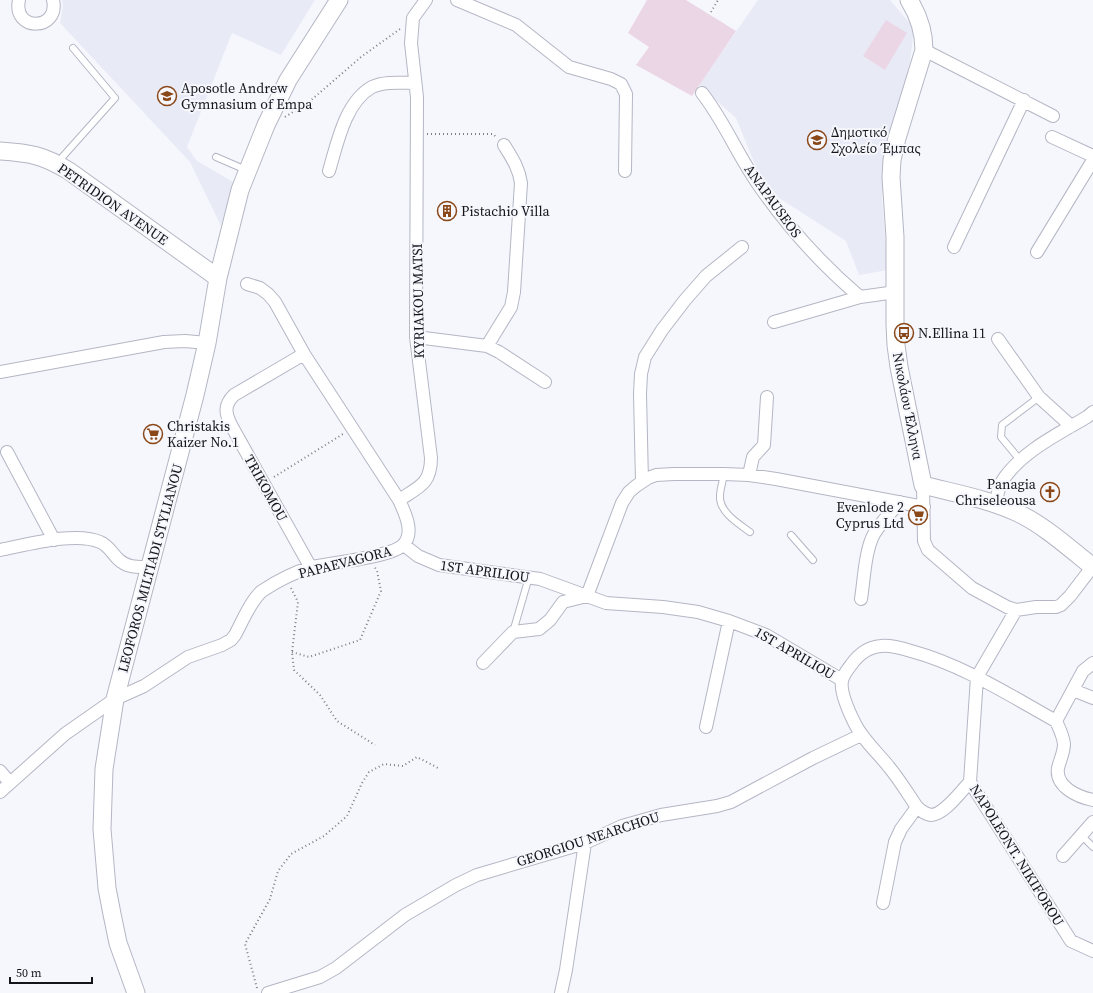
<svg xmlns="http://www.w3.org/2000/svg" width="1093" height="993" font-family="'Source Serif 4',serif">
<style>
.built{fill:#e8eaf6}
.green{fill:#ebd6e6}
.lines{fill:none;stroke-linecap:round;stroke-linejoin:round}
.lane-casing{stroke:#b4b6c4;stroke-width:8}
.street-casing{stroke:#b4b6c4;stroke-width:14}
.secondary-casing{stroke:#b4b6c4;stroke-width:19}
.path{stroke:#7e7f85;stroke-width:2;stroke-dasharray:1 3;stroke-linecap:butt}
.lane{stroke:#fff;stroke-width:6}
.street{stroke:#fff;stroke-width:12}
.secondary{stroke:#fff;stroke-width:17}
.labels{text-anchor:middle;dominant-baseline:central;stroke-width:4;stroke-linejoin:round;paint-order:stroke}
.poi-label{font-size:14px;fill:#14151a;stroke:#f6f7fd;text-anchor:start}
.street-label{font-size:14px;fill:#14151a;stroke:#f6f7fd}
</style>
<rect width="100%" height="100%" fill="#f6f7fd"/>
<path class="built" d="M62,0H315L281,55L232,33L187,147L197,161L235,183L221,226L190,162L60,23L63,6Z
M758,0H890L914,28L910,62L884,162L882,199L888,270L859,275L846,241L779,198L758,172L736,118L699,85Z"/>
<path class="green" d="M647,0H686L736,31L692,96L636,65L649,47L628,33Z
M886,20L907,33L885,70L863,56Z"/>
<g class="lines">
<defs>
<path id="lane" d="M216,157L246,170
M57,163L115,98L73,48
M1020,460L1001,437L1002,425L1039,397
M724,474C723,481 720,489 720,496C719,512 739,524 750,532
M791,535L813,560
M513,632L529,577
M1082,836L1093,847"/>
<path id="street" d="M19,0C12,32 60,31 53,0
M457,0L516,25L569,67L611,79L621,84L626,94L625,171
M924,50L1053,116
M702,93C724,121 737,154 758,184C787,226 821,264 860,297
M1052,137L1093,156
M329,171C337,144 345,102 372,87C385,81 401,83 415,83
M954,247L1024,100
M1037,252L1093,160
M774,322L860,297L896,292
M416,337L487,346L511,307L514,292L521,183C519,168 512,158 504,145
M998,339L1039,397L1071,426
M487,346L499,352L545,382
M304,354L234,395C224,405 225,413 231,425L311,568
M0,372L164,342L185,341L207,343
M7,452L54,540
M749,475L753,457L764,445L767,397
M642,482L640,394L641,374L645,357L662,330L685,300L706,276L742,247
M923,485L924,541L928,550L972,588L1007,607L1016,610L1036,607H1056L1061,605L1070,596L1093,566
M399,500C419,487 431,484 431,458L416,337L417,97L411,43L413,18L426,0
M995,504C997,498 998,490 1001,483C1019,453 1058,434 1087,417L1093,412
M404,545L418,556L439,565L540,579L606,603L663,607L698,612L729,621L766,635L842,680
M0,550C26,545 76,531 100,542C108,545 112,553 118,559C127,568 138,567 150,567
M587,596L622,503L629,492L636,486L648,478L656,475L674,474H724L749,475L776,479L924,507
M861,599C864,580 865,550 874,534C881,522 891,512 900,502
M1016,610L977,677L970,782L1071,941L1093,951
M483,663L513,632L539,629L550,620L563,602L587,596
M1073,690L1093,698
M1056,721C1059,728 1063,735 1064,744C1064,752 1060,760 1058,768C1055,787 1078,797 1093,800
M1056,721L1083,671L1093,663
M706,727L729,621
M0,771L10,783
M970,782C961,791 944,815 931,815C925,814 920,810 917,807C908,794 899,779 889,767C878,753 863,740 855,724C850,714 840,692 842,681C843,675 848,669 851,665C858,655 868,647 881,646C890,645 901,648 911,651C963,665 1009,695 1056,721
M0,792L65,734L115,699L144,686L188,657L222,645L231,640L235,635C242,622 251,600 262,591C277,581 295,572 312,567C330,563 392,557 403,545C415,533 405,513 399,500L304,354L275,302L268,294L260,288L247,284
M1063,856L1093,822
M883,903L895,842L901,829L917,807
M268,993L320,977L336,968L405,915L456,885L477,875L585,843L622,826L661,815L717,806L731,802L813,758L861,735
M561,993L566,970L585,843"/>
<path id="secondary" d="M909,0C919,16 924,31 924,50L897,138L892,160L891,177L895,237V324L896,345L899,367L923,485C954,493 988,499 1018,513C1045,526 1069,548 1093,567
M0,151C30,153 43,155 69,171L218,278
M136,993L118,943L112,914L107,888L102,829L104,769L115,699L195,395L207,343L218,278L240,190L266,125L288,80L339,0"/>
</defs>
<use href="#lane" class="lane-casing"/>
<use href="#street" class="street-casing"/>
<use href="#secondary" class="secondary-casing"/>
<path class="path" d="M711,12L718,0
M285,117L309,102L361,57L400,29
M427,134H493L496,137
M274,477L343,434
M291,588L298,602L292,652L294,670L320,695L337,721L375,745
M292,652L309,657L360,640L381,591L377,571L374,566
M257,988L245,944L270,899L278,871L291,854L324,836L347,816L362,783L369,772L384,764L403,766L417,757L440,769"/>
<use href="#lane" class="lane"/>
<use href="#street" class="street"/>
<use href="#secondary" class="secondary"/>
</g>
<defs>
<symbol id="school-ring" viewBox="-11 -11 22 22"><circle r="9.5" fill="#f6f7fd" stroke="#8a4717" stroke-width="1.5"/><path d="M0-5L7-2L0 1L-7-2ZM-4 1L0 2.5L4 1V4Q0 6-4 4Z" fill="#8a4717"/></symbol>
<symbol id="building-ring" viewBox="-11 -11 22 22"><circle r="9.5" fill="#f6f7fd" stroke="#8a4717" stroke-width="1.5"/><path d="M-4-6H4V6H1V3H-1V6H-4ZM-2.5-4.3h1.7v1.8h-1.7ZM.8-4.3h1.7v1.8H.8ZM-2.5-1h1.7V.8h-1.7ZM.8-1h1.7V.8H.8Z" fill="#8a4717"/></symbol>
<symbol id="bus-ring" viewBox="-11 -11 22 22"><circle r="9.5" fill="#f6f7fd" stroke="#8a4717" stroke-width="1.5"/><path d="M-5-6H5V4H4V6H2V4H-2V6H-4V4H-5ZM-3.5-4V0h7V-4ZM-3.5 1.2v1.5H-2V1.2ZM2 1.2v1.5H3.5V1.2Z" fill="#8a4717"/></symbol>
<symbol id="supermarket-ring" viewBox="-11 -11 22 22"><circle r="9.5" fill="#f6f7fd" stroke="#8a4717" stroke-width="1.5"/><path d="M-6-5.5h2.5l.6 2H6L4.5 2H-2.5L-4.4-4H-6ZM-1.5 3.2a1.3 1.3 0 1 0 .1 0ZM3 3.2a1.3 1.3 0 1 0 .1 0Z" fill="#8a4717"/></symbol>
<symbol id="church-ring" viewBox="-11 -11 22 22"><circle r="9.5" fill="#f6f7fd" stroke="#8a4717" stroke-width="1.5"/><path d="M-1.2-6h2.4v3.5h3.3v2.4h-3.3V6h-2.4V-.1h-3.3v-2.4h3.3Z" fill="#8a4717"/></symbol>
</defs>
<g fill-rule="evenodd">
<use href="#school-ring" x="156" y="85" width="22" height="22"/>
<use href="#school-ring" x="806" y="129" width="22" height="22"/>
<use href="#building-ring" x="436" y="200" width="22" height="22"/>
<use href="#bus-ring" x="893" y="322" width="22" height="22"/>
<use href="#supermarket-ring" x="142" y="423" width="22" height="22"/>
<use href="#church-ring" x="1039" y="481" width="22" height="22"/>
<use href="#supermarket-ring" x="907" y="504" width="22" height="22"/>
</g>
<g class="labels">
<g class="poi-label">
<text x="181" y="88">Aposotle Andrew<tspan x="181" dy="16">Gymnasium of Empa</tspan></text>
<text x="831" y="132">Δημοτικό<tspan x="831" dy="16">Σχολείο Έμπας</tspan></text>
<text x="461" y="211">Pistachio Villa</text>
<text x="918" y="333">N.Ellina 11</text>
<text x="167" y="426">Christakis<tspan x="167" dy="16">Kaizer No.1</tspan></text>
<text x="1036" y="484" text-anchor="end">Panagia<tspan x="1036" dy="16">Chriseleousa</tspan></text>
<text x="904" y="507" text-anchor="end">Evenlode 2<tspan x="904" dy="16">Cyprus Ltd</tspan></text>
</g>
<g class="street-label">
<text transform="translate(773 201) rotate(54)">ANAPAUSEOS</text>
<text transform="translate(113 204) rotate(35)">PETRIDION AVENUE</text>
<text transform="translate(418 301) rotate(-91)">KYRIAKOU MATSI</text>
<text transform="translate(908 406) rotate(79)">Νικολάου Έλληνα</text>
<text transform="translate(266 488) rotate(61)">TRIKOMOU</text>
<text transform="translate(345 562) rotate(-14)">PAPAEVAGORA</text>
<text transform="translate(150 568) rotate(-75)">LEOFOROS MILTIADI STYLIANOU</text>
<text transform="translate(485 571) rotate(8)">1ST APRILIOU</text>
<text transform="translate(795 653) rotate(30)">1ST APRILIOU</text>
<text transform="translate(588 839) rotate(-18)">GEORGIOU NEARCHOU</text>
<text transform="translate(1017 855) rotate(58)">NAPOLEONT. NIKIFOROU</text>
</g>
</g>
<path d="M10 977v6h82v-6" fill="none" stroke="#14151a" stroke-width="2"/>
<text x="16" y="977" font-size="12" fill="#14151a" stroke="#f6f7fd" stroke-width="3" paint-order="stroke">50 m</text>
</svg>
